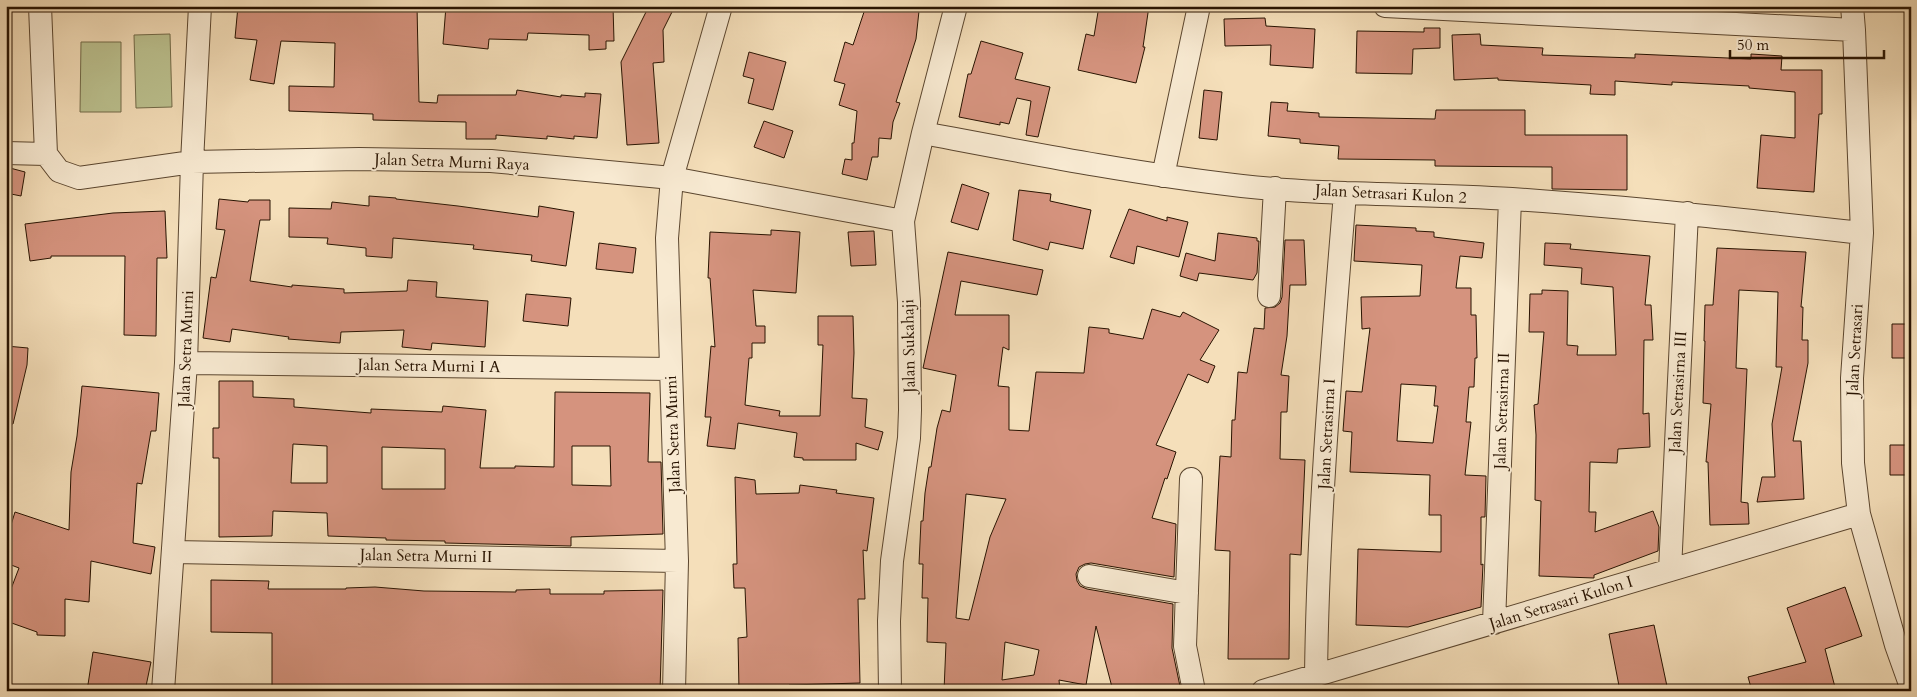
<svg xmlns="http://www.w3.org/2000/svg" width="1917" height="697" font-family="Cardo,serif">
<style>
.green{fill:#bcc290;stroke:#726a48}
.building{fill:#d5937e;stroke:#281301;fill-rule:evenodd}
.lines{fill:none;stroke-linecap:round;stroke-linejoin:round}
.minor-casing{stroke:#5b462f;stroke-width:24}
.minor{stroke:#f8ead2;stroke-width:22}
.labels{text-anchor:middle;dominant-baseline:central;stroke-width:4;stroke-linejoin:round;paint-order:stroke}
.street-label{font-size:16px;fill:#281301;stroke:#f8ead2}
</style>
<rect width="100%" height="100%" fill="#f5dfba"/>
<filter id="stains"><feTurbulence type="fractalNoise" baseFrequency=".004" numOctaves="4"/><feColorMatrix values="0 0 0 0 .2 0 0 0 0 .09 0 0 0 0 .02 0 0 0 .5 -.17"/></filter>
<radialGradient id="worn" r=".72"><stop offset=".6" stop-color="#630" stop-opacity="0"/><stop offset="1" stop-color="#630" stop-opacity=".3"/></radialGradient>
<path class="green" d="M170,34L172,107L136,108L134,35Z
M81,42H121V112H80Z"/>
<path class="building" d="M238,6H417L419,102L437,103L438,95H516L517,90L561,97V95L585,97V93L601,94L597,138L574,136V139L547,136V139L496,135V139H466V122L373,120V114L289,111V86L334,87L335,43L281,41L274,84L250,80L257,40L235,38Z
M446,6H613L614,41H606V49L589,50V35L528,33L527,40L489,39L488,49L443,44Z
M649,6H675L663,30L664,62L653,63L659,143L627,145L621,62Z
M866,6H886L919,11L916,39L896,102L900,103L893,122L891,139L879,138L878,157H872L867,180L842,174L845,159L852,160V143H854L857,111L839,105L845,84L834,81L845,42L853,45Z
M1099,6H1149L1143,47H1145L1136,83L1078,70L1086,34L1094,36Z
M1265,18L1266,26L1315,29L1313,68L1270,65L1271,45L1225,46L1224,19Z
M1424,28H1440V48L1413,49L1412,74L1356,73L1357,31L1424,32Z
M1480,34L1481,45L1543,48L1542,55L1635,58V54L1751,59V54L1782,56L1781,70H1822V114H1819L1814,192L1757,188L1761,135L1795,138V92L1749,88V86L1672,82V85L1615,81V95L1590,94L1591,85L1498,80V78L1454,80L1452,35Z
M981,41L1023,53L1015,79L1050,87L1038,137L1026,135L1031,101L1017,98L1009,124L1000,122V125L959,117L968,74H971Z
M749,52L786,62L773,110L748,103L754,79L743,76Z
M1204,90L1222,92L1217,140L1199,138Z
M1271,102L1288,103L1287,111L1319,113V117L1435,119L1436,110H1525V135H1627V190L1552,189V167L1435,166V160L1338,159L1339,146L1300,143V139L1268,136Z
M764,121L793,131L784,158L754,147Z
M10,168L25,172L21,196L6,193Z
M962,184L989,193L978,230L951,222Z
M1019,190L1051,194L1050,201L1091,210L1083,249L1050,242L1048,250L1013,240Z
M369,196L396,198V199L458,206L538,217L539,206L574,212L566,266L531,261L532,255L473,249L474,245L393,238L392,258L366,256V248L327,244L328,238L289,237V208L331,209L332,202L369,206Z
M219,199L248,202L249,200H270V220H260L250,281L292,287V285L344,289V293L407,291L408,280L437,282L436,297L488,301L485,347L432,343L431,350L402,347L404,330L341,332L340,343L288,339L289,337L232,329L230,342L203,338L211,277L216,278L225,230L216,229Z
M1129,209L1167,221V217L1188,222L1179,257L1137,246L1134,264L1110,257Z
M165,211L167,258H157L156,336L124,335L125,256H51V258L30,261L25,224L113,213Z
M1356,225L1416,228V231L1434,232V237L1484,243L1482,258L1460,256L1456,288H1471V315H1476L1477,358H1475L1474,387H1469L1466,422H1471L1465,475L1486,476L1485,517H1481V565L1483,564L1481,607L1408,627L1356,625L1358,549L1441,552V515H1429L1430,475L1350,472L1352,432L1343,431L1346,391L1362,392L1370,328L1362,329L1361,297L1420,296L1422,265L1354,261ZM1401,384L1436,386L1434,406H1438L1433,443L1397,441Z
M771,230L800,232L796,293L753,290L756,326H765V343H752V358H749L745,405L780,411L779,416H820L823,345H818V316H853L854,353L852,398L867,399L865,427L883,432L878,450L856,443V460H803V458L794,457L797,433L738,423L735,449L707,446L711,417H705L711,346L715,347L710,278H708L710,232L771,235Z
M874,231L876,265L851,266L848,232Z
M1218,233L1257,238V241H1259L1257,273L1253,280L1199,273L1197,281L1180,276L1186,253L1215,261Z
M1285,240H1304L1306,285H1290L1287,336L1281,375L1289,376L1287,412H1281L1280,459L1305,460L1301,555L1290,554L1289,659H1228L1230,551L1215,550L1220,456L1231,457L1232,420H1235L1238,372L1247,373L1254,328L1264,329L1265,308L1275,307L1280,303L1282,297Z
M599,243L636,248L633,273L596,269Z
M1545,243L1571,244L1570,249L1650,256L1645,305H1651L1653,340H1644L1643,414L1649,413L1650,447L1618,449L1617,463L1590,462L1589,512H1596L1595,532L1653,511L1659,527L1658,551L1594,575V578L1539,576L1541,501L1535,500L1536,435L1534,405L1538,404L1544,332H1529L1530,294H1542V290L1568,291L1567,345L1578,346L1577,355H1616L1613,287L1581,284L1582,268L1544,265Z
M1717,248L1806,252L1801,307H1803L1802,340H1808V363L1793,441H1801L1804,499L1757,502L1762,477H1775L1772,424L1782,367H1776L1778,292L1739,290L1736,368L1747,369L1741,502L1748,503L1749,524L1710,525L1708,462H1706L1711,404L1703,403L1705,341H1704L1705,305H1713Z
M948,252L1043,270L1037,295L961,281L955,315H1009V350L1003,347L998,386L1009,387V430L1029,431L1036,372L1084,373L1089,327L1109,329V333L1143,339L1152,309L1180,317L1183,312L1219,330L1200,360L1215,366L1208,383L1188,374L1156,445L1176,452L1167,479L1165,478L1152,518L1176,524L1174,577L1091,563L1085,564L1079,567L1076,574L1077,581L1080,586L1087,589L1173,604L1172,648L1181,691H1113L1096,626L1086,685L1059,680L1060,691H944L946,643L927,642L928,598H922L923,564H919L921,521H923L925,493L929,467H931L937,428L942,410L950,412L956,375L923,368ZM966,494L1006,499L990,537L969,620L956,618ZM1005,642L1039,650L1034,675L1002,680Z
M526,294L571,298L568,326L523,321Z
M1892,324H1911V358H1892Z
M6,346L28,348L27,365L13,424H6Z
M219,381H253V397L294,399V407L371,413V409L442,412L443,406L486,410L480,468H515V466L554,467L555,392L650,393L648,462H661L663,534L571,537V546L445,543V541L386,540V538L328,536L327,513L273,511L272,536L219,537V458H213V428H219ZM293,444L327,446V483H291ZM572,446H610L611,486L572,485ZM382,447L445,449V489H382Z
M82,386L159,393L156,431H151L142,484L137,483L133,543L155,547L151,574L91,561L89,602L65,599V636L37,635V632L6,621V602L19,568L6,563V541L15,512L69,530L71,472L77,436Z
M1890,445H1911V475H1890Z
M735,477L755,480L756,494L799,493L800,485L837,490L836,493L874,498L867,551L863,550L865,599H858L860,683L789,685L790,691H739L738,638L747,637L745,588H734L733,564H737Z
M211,580L269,581L268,589H346V588L375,587L424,591L516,592V590L550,589V594H604V591L663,590L660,691H272V633L211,632Z
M1845,587L1862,636L1825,649L1836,691H1752L1748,677L1806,662L1787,608Z
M1654,625L1668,691H1620L1609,634Z
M93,652L151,662L145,691H87Z"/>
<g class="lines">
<defs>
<path id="minor" d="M40,6L46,154
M1385,6L1854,30
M1852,6L1854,30L1862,233L1852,378L1853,463L1859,514L1896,645L1911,687
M923,133C1029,153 1135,174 1242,186C1332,196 1422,193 1512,199C1629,207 1746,220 1862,233
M6,153L46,154L59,171L79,178L192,162L359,159L491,161L672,178L903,221
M1163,176L1199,6
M1269,296L1275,188
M186,363L671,369
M1191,479L1185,646L1194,691
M174,552L677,561
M1670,570L1687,213
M1089,576L1187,593
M1494,623L1510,199
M1316,676C1318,514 1332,353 1345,193
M163,691L186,363L192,162L200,6
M674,691L677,561L667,238L672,178L721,6
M890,691L889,621L892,561L909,438L910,410L909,302L903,221L923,133L956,6
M1263,691L1859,514"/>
</defs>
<use href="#minor" class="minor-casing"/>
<use href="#minor" class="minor"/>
</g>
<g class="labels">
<g class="street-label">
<text transform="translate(452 162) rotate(2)">Jalan Setra Murni Raya</text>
<text transform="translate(1391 194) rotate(3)">Jalan Setrasari Kulon 2</text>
<text transform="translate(909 346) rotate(-91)">Jalan Sukahaji</text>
<text transform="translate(186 349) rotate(-88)">Jalan Setra Murni</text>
<text transform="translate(1855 350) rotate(-87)">Jalan Setrasari</text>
<text transform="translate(429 366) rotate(1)">Jalan Setra Murni I A</text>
<text transform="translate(1678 392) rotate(-87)">Jalan Setrasirna III</text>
<text transform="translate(1502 411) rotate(-88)">Jalan Setrasirna II</text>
<text transform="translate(673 434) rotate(-92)">Jalan Setra Murni</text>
<text transform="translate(1327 434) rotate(-87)">Jalan Setrasirna I</text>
<text transform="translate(426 556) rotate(1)">Jalan Setra Murni II</text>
<text transform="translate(1561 603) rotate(-17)">Jalan Setrasari Kulon I</text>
</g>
</g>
<rect width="1917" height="697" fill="none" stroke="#f5dfba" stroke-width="25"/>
<rect x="8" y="8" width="1902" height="682" fill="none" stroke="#281301" stroke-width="2.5"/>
<rect x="12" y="12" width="1892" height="672" fill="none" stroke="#281301"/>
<path d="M1730 50v8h154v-8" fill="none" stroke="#281301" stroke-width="2.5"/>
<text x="1737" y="50" font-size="15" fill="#281301" stroke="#f8ead2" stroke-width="4" paint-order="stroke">50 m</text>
<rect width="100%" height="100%" filter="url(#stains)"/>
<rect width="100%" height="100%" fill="url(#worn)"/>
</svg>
